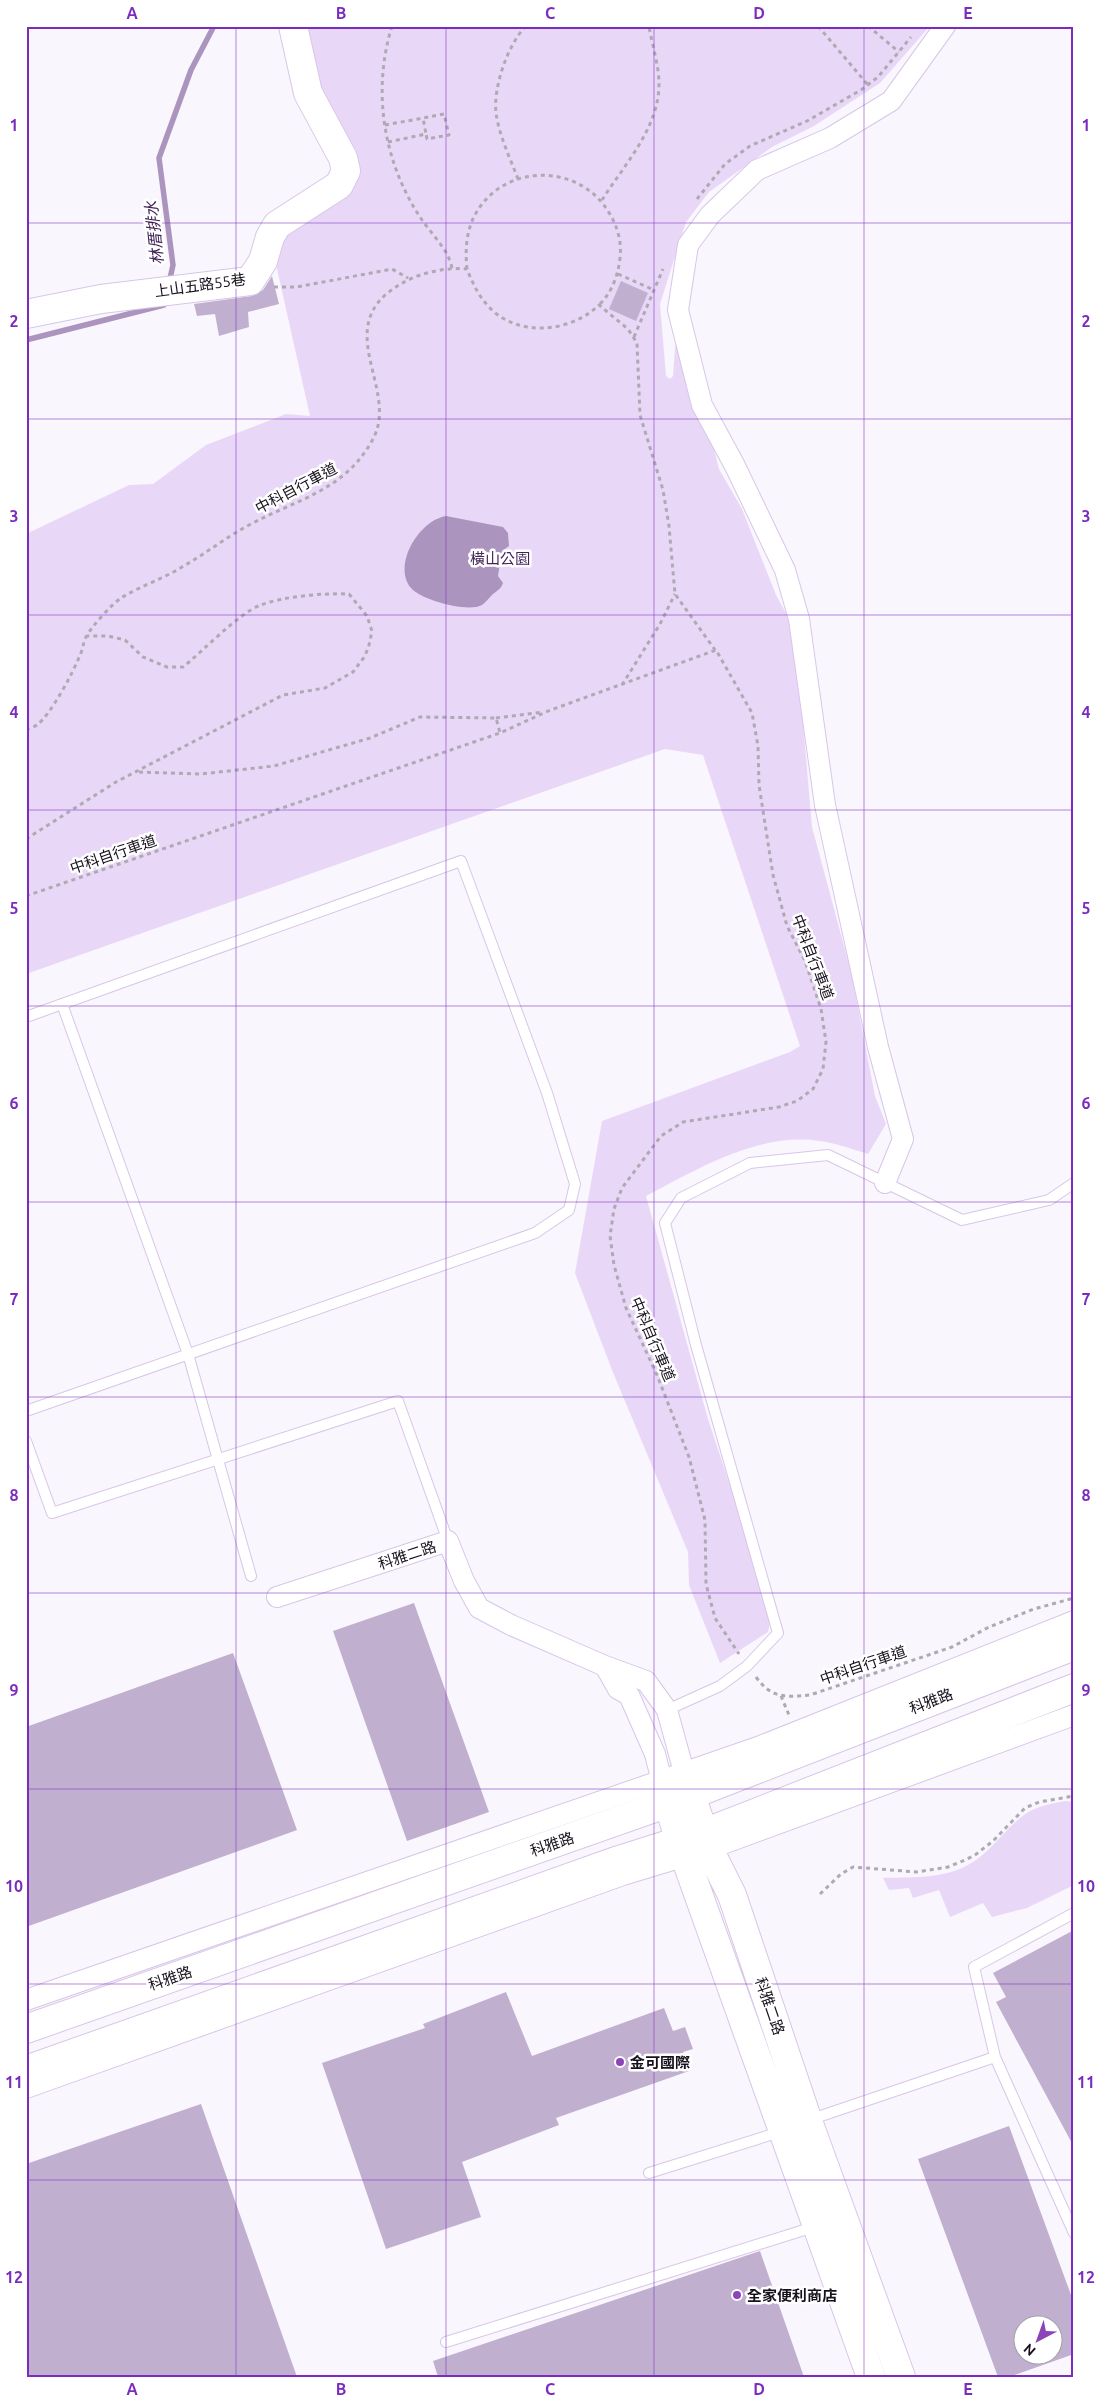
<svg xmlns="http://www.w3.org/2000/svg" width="1100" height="2403" font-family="Ubuntu,'Noto Sans TC',sans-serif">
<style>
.green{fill:#e9d7f8}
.water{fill:#ab94bd}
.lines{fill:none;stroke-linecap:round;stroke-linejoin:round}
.stream{stroke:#ab94bd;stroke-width:5.5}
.building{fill:#c1afd0;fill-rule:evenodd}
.lane-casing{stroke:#d8c6e8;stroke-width:12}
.street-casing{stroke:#d8c6e8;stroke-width:22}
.secondary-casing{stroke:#d8c6e8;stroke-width:30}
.path{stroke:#aeaab2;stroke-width:3;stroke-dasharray:4 4;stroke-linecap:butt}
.lane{stroke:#fff;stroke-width:10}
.street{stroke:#fff;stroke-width:20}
.secondary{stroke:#fff;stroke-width:28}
.grid{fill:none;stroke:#7b2cbf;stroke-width:1;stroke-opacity:0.55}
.poi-dot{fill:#8c45b8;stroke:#fff;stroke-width:2}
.labels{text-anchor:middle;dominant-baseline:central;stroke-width:5;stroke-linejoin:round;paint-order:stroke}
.street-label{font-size:15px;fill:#18111d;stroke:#fff}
.park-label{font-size:15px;fill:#442559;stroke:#fff}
.poi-label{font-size:15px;font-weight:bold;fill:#18111d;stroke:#fff;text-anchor:start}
.water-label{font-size:16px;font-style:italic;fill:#402155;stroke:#fff}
.neatline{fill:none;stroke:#7b2cbf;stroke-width:2}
.grid-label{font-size:16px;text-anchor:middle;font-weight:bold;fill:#7b2cbf}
</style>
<rect width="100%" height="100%" fill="#f9f6fd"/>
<path class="green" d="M303,26H930L880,83L814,126L772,147L709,192L686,222L660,304L666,376L670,379L673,376L678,310L719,469L742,509L776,595L795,630L812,827L851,972L875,1096L886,1124L868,1154C852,1149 836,1143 820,1141C758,1132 698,1169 646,1196L708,1419L772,1613L768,1632L720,1663L689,1585L688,1552L612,1370L575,1273L602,1121L790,1052L800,1046L703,755L665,749L26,974V534L129,485L153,484L206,445L286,414L310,416L275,260L285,233L342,198L335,122L312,67Z
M1065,1801L1074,1802V1885L1027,1908L992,1917L983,1903L950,1917L939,1890L913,1898L909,1888L889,1890L883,1878C909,1877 937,1879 962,1868C992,1855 1006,1824 1032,1810C1043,1805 1054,1803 1065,1801Z"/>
<path class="water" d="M446,516L503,527L508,533L509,546L502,551L498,576L503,583C501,589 498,590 493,594C490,597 486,602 482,605C468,613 421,600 411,588C392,564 420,520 446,516Z"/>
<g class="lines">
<path class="stream" d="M169,283L173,265L159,158L191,70L214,26
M26,340L164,305L165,302"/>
</g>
<path class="building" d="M272,276L279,304L248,312L249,327L219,336L215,314L197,316L194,304L252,296L263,290Z
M621,281L648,293L636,321L609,309Z
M414,1603L489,1812L407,1841L333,1631Z
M233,1653L297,1830L26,1927V1727Z
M1074,1930V2147L996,2002L1006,1997L993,1973Z
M506,1992L532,2056L664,2008L673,2031L685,2027L693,2049L683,2052L689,2071L556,2118L559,2125L462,2162L481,2217L386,2249L322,2063L425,2028L423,2024Z
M201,2104L297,2377H26V2164Z
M1009,2126L1074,2303V2354L1009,2377H998L918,2159ZM1022,2326H1052V2356H1022Z
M760,2251L804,2377H438L433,2361Z"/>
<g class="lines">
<defs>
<path id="lane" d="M62,1004L188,1354L251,1576
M26,1017L461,861L547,1093L575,1184L569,1210L535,1233L26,1411
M26,1441L52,1513L398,1401L448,1541
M667,1710L720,1686L747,1666L778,1633L696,1345L665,1223L681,1198L750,1163L828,1155L962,1220L1049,1200L1074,1183
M1074,1913L974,1967L995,2057L1074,2233
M809,2120L995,2057
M649,2173L783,2131
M446,2342L817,2226"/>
<path id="street" d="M885,1183L903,1139L878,1047L825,805L799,619L785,570L735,466L702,405L678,310L688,245L710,215L757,170L830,138L891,101L945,26
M277,1597L448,1541L464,1581L479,1608L511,1625L605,1666L646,1681L667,1710L687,1783
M605,1666L618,1689L629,1695L655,1754L665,1793
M26,2000L758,1747L1074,1621
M26,2088L623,1875L709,1849L1074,1715"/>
<path id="secondary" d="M26,314L101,299L250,281L263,261L270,237L277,225L339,185L346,171L343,158L308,93L293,26
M691,1795L709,1849L732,1895L808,2121L901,2377
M668,1803L685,1857L871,2377
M26,2029L691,1795L1074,1646
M26,2070L619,1860L704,1833L1074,1688"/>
</defs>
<use href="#lane" class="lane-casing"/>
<use href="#street" class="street-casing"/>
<use href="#secondary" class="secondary-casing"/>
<path class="path" d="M392,26C372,90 383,161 420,217C430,233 448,248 452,268
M818,26L868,85
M868,26L899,52
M385,125L423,118
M388,142L426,134L427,139L449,135L444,114L423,118L426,134
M518,179C510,158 499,135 496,113C493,87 508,44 526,26
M697,199L725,164L750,146L807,121L861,90L878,77L911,37
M602,200C624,165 659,128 659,84C659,65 652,45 649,26
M467,269C465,251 466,230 476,213C505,163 578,163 608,211C617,225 622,241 620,258C618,276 612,292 599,305
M618,274L654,290
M274,287H297L392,269L408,278
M634,337L663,269
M622,685L660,624L675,594
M496,718L543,712
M26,730C29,728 34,727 37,725C51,714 73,673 80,655C83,649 83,643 86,637C91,627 112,604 121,598C140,586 163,579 182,567C205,554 225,538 249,525C297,499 345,491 373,439C400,389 329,327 399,285C418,273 445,267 467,269C472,282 478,295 488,306C517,338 570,333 599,305L628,329L637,343L640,415L663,490L669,526L675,594L715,650
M139,772L201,774L274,766L370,738L420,717L496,718L500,733
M26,839L116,782L283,695L325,688L353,672L365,656L369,645L372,631L367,616L349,594C323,593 285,596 261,605C240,612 202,652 183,667H167L143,657L125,640L108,636H87
M26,896L500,733L548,711L716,650L752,713L758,746L759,785L773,875L787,926L805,961L821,1009L826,1042L823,1069L813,1089L797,1101L779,1107L683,1122L661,1136L622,1188L614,1209L610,1236L614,1265L626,1308L657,1375L689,1457L705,1520L706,1584L715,1618L739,1654
M756,1677C772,1699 785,1697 810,1695L952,1647L989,1627L1034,1609L1074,1598
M781,1696L789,1715
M820,1894L841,1874L853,1867L917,1872L948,1867L965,1860L975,1855L993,1841L1025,1808L1039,1802L1074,1796"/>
<use href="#lane" class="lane"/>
<use href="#street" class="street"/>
<use href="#secondary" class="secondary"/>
</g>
<path class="grid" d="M236,26V2377M446,26V2377M654,26V2377M864,26V2377M26,223H1074M26,419H1074M26,615H1074M26,810H1074M26,1006H1074M26,1202H1074M26,1397H1074M26,1593H1074M26,1789H1074M26,1984H1074M26,2180H1074"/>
<g class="poi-dot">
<circle cx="620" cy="2062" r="5"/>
<circle cx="737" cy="2295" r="5"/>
</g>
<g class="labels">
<g class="street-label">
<text transform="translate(200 285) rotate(-8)">上山五路55巷</text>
<text transform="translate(296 488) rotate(-28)">中科自行車道</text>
<text transform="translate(113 854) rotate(-19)">中科自行車道</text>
<text transform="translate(813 957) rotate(69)">中科自行車道</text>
<text transform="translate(653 1339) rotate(67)">中科自行車道</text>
<text transform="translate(407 1555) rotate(-18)">科雅二路</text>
<text transform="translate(863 1665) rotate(-19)">中科自行車道</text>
<text transform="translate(931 1701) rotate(-21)">科雅路</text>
<text transform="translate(552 1844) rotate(-19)">科雅路</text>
<text transform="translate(170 1978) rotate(-19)">科雅路</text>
<text transform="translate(770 2006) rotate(71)">科雅二路</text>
</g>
<g class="park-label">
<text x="500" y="558">橫山公園</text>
</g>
<g class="poi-label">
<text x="630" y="2062">金可國際</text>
<text x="747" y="2295">全家便利商店</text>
</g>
<g class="water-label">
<text transform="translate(154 233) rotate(-96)">林厝排水</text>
</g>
</g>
<rect width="1100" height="2403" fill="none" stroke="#ffffff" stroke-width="55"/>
<g transform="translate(1038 2340) rotate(221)"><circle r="24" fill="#ffffff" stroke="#a3a0a5"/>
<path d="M0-4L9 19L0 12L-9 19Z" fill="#8c45b8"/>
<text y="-8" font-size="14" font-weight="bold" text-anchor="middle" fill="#18111d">N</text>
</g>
<rect x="28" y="28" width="1044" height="2348" class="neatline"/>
<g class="grid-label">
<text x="132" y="19">A</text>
<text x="341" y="19">B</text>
<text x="550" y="19">C</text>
<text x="759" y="19">D</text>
<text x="968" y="19">E</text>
<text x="14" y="131">1</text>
<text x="1086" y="131">1</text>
<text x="14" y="327">2</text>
<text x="1086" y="327">2</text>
<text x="14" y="522">3</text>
<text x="1086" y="522">3</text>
<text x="14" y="718">4</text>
<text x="1086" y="718">4</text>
<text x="14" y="914">5</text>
<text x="1086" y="914">5</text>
<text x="14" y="1109">6</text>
<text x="1086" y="1109">6</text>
<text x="14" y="1305">7</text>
<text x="1086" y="1305">7</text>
<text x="14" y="1501">8</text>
<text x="1086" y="1501">8</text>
<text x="14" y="1696">9</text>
<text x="1086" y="1696">9</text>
<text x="14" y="1892">10</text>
<text x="1086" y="1892">10</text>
<text x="14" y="2088">11</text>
<text x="1086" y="2088">11</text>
<text x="14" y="2283">12</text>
<text x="1086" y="2283">12</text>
<text x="132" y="2395">A</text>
<text x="341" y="2395">B</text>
<text x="550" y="2395">C</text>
<text x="759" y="2395">D</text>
<text x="968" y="2395">E</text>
</g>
</svg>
